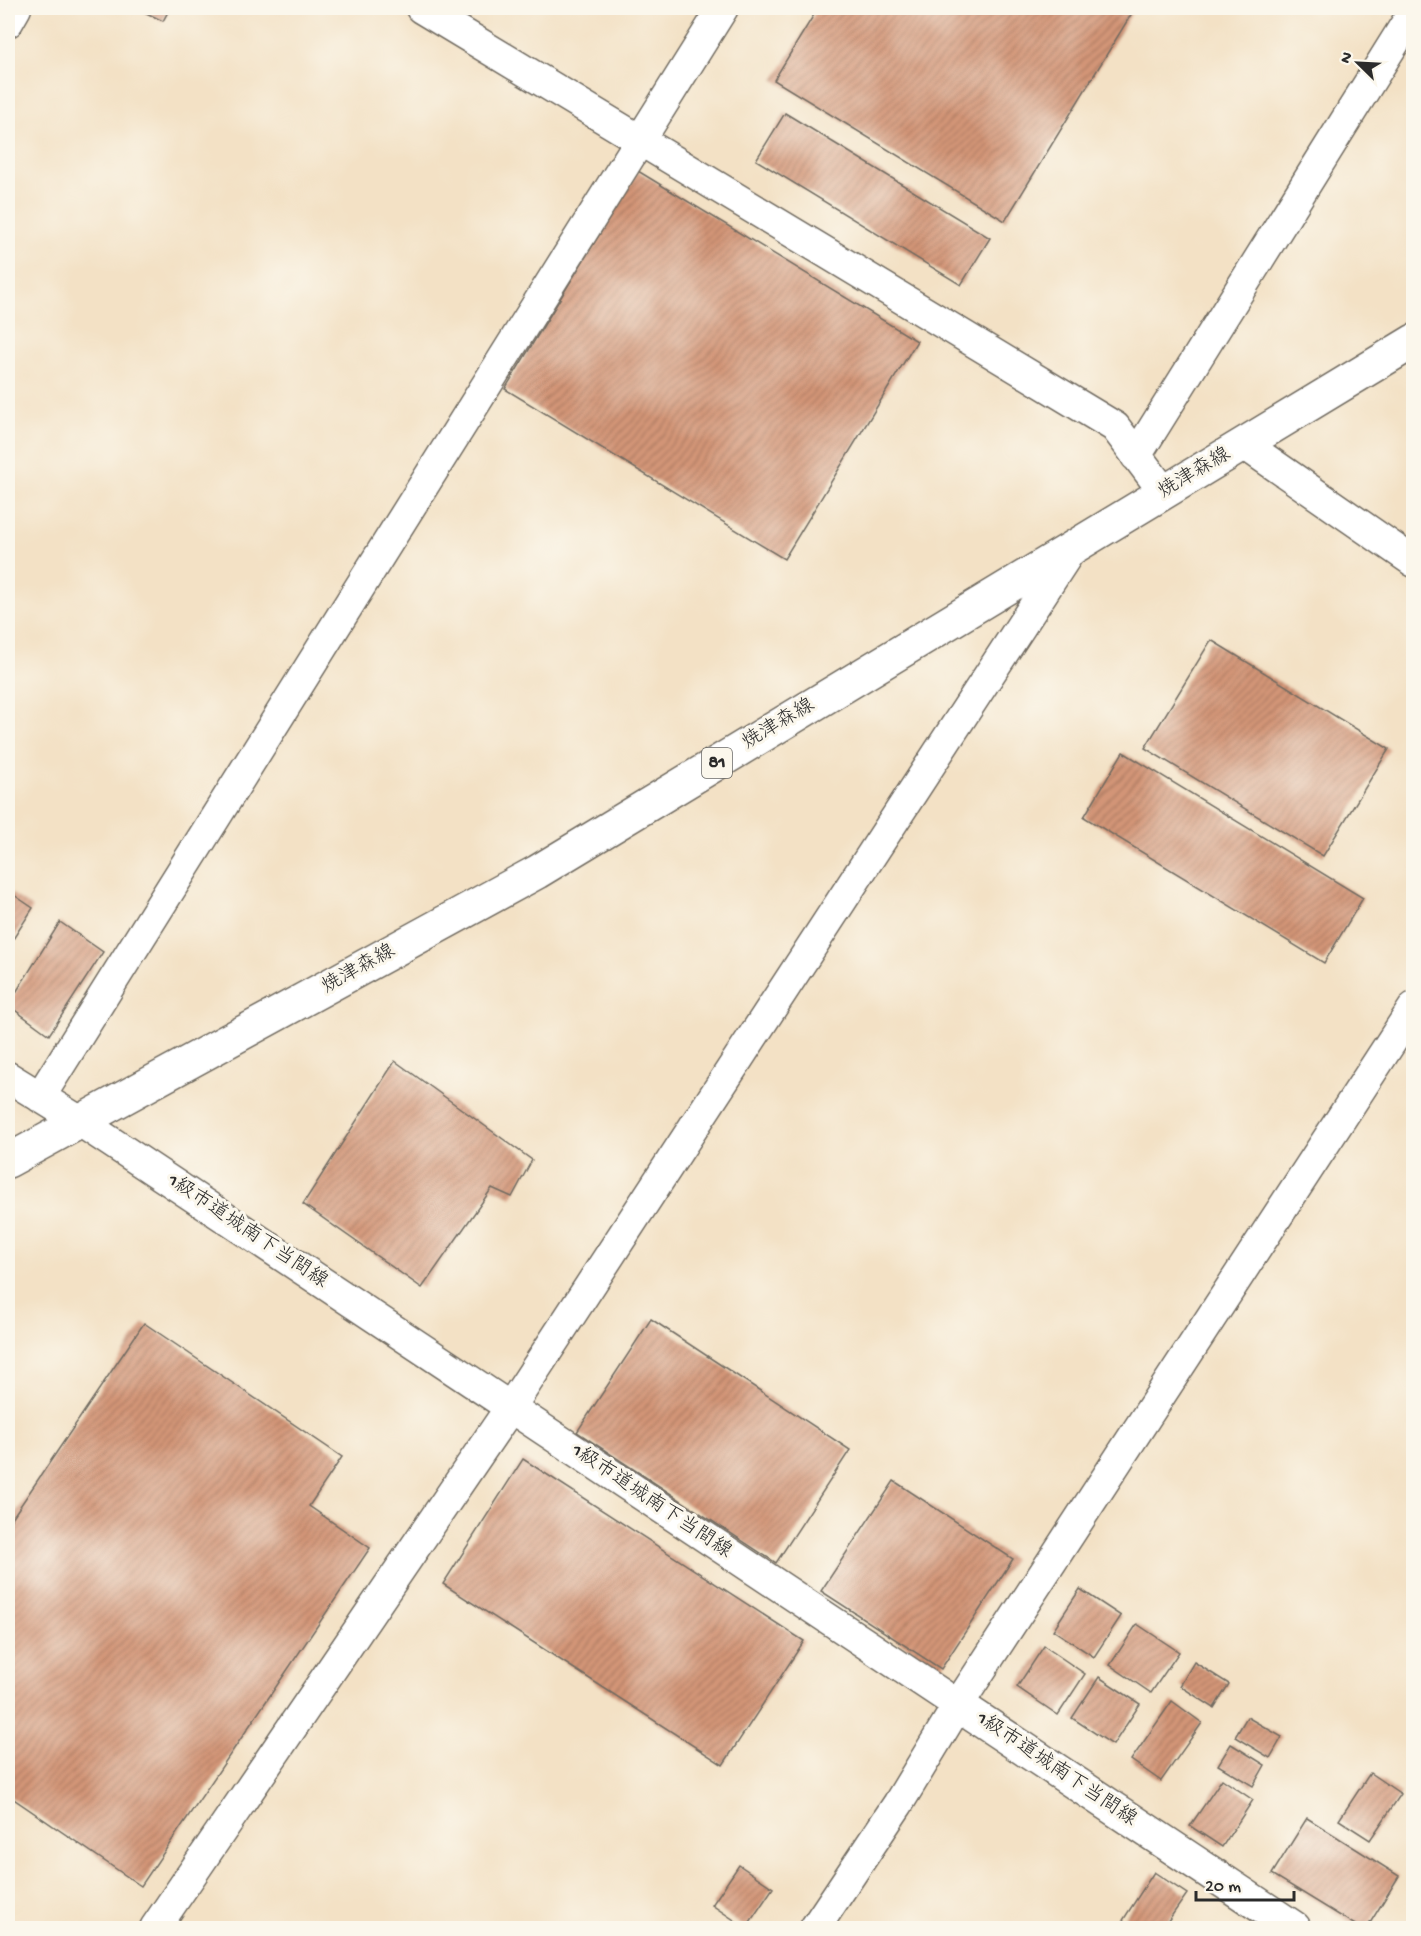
<svg xmlns="http://www.w3.org/2000/svg" width="1421" height="1936" font-family="'Gochi Hand','Klee One',sans-serif">
<style>
.building{fill:url(#building-hatch)}
.lines{fill:none;stroke-linecap:round;stroke-linejoin:round}
.minor-casing{stroke:#716b61;stroke-width:33}
.tertiary-casing{stroke:#716b61;stroke-width:36}
.primary-casing{stroke:#716b61;stroke-width:36}
.minor{stroke:#fff;stroke-width:30}
.tertiary{stroke:#fff;stroke-width:33}
.primary{stroke:#fff;stroke-width:33}
.labels{text-anchor:middle;dominant-baseline:central;stroke-width:6;stroke-linejoin:round;paint-order:stroke}
.shield{fill:#fbf7ec;stroke:#696865;stroke-width:1.5}
.shield-label{font-size:18px;font-weight:bold;fill:#2b2b2b}
.street-label{font-size:20px;fill:#2b2b2b;stroke:#fbf7ec}
</style>
<defs>
<pattern id="building-hatch" width="6" height="6" patternUnits="userSpaceOnUse" patternTransform="scale(1.5)"><rect width="6" height="6" fill="#d39577"/><path d="M-1 1l2-2M0 6l6-6M5 7l2-2" fill="none" stroke="#ab7a62"/></pattern>
</defs>
<rect width="100%" height="100%" fill="#fbf7ec"/>
<filter id="ink" filterUnits="userSpaceOnUse"><feTurbulence type="fractalNoise" baseFrequency=".0167" numOctaves="2"/><feDisplacementMap in="SourceGraphic" scale="12" xChannelSelector="R" yChannelSelector="G"/><feConvolveMatrix kernelMatrix="1 2 1 2 8 2 1 2 1" color-interpolation-filters="sRGB"/></filter>
<filter id="wash" filterUnits="userSpaceOnUse"><feTurbulence type="fractalNoise" baseFrequency=".008" numOctaves="4" result="noise"/><feDisplacementMap in="SourceGraphic" scale="24" xChannelSelector="R" yChannelSelector="G"/><feGaussianBlur stdDeviation="1.35" result="paint"/><feColorMatrix in="noise" values="0 0 0 0 0 0 0 0 0 0 0 0 0 0 0 0 0 1.4 0 .05"/><feComposite in="paint" operator="in"/></filter>
<g filter="url(#wash)">
<rect width="100%" height="100%" fill="#f3e1c5"/>
<g id="blocks">
<path class="building" d="M136,8H170L163,21Z
M818,8H1135L1005,221L774,80Z
M785,113L990,238L961,285L756,160Z
M638,171L917,341L784,559L505,389Z
M1211,640L1389,749L1323,856L1145,748Z
M1123,752L1363,898L1324,963L1084,817Z
M8,891L33,908L8,947Z
M60,922L103,952L49,1035L8,1005Z
M395,1061L532,1160L512,1197L492,1188L422,1288L303,1204Z
M651,1319L850,1450L776,1563L577,1432Z
M144,1323L342,1457L309,1506L370,1548L141,1886L8,1795V1524Z
M523,1459L804,1641L723,1765L443,1584Z
M894,1481L1013,1559L941,1669L821,1591Z
M1080,1589L1121,1616L1094,1657L1053,1630Z
M1137,1624L1179,1652L1151,1693L1110,1665Z
M1044,1646L1085,1674L1058,1715L1017,1687Z
M1194,1662L1229,1684L1214,1708L1180,1686Z
M1099,1677L1140,1704L1113,1745L1072,1718Z
M1172,1701L1202,1723L1161,1781L1131,1760Z
M1247,1717L1282,1737L1270,1758L1235,1737Z
M1231,1744L1265,1765L1253,1786L1218,1765Z
M1370,1773L1401,1794L1370,1840L1339,1820Z
M1222,1779L1253,1800L1222,1847L1190,1826Z
M1307,1818L1399,1876L1367,1928H1360L1272,1874Z
M739,1865L773,1888L746,1928L712,1905Z
M1154,1872L1187,1894L1163,1928H1118Z"/>
</g>
</g>
<g filter="url(#ink)">
<use href="#blocks" fill-opacity="0" stroke="#716b61" stroke-width="1.5"/>
<g class="lines">
<defs>
<path id="minor" d="M421,8L1115,427L1164,492
M8,22L16,8
M1244,444L1414,562
M1136,456L1414,11
M8,1077L81,1122L958,1705
M40,1097L723,8
M155,1928L510,1408L1072,548
M815,1928L898,1804L958,1705L1414,1007"/>
<path id="tertiary" d="M958,1705L1294,1928"/>
<path id="primary" d="M8,1161L537,872L1414,341"/>
</defs>
<use href="#minor" class="minor-casing"/>
<use href="#tertiary" class="tertiary-casing"/>
<use href="#primary" class="primary-casing"/>
<use href="#minor" class="minor"/>
<use href="#tertiary" class="tertiary"/>
<use href="#primary" class="primary"/>
</g>
</g>
<g class="labels">
<rect class="shield" x="702" y="748" width="30" height="30" rx="4.5"/>
<g class="shield-label">
<text x="717" y="763">81</text>
</g>
<g class="street-label">
<text transform="translate(1195 474) rotate(-31)">焼津森線</text>
<text transform="translate(779 725) rotate(-31)">焼津森線</text>
<text transform="translate(359 970) rotate(-29)">焼津森線</text>
<text transform="translate(247 1232) rotate(34)">1級市道城南下当間線</text>
<text transform="translate(651 1502) rotate(34)">1級市道城南下当間線</text>
<text transform="translate(1056 1770) rotate(34)">1級市道城南下当間線</text>
</g>
</g>
<rect width="1421" height="1936" fill="none" stroke="#fbf7ec" stroke-width="30"/>
<g transform="translate(1358 63) rotate(294)" stroke="#fbf7ec" stroke-width="4.5" paint-order="stroke">
<path d="M0-4.5L10 22L0 15L-10 22Z" fill="#2b2b2b"/>
<text y="-9" font-size="16" font-weight="bold" text-anchor="middle" fill="#2b2b2b">N</text>
</g>
<path d="M1196 1891v9h98v-9" fill="none" stroke="#2b2b2b" stroke-width="3"/>
<text x="1205" y="1891" font-size="18" fill="#2b2b2b" stroke="#fbf7ec" stroke-width="4.5" paint-order="stroke">20 m</text>
</svg>
